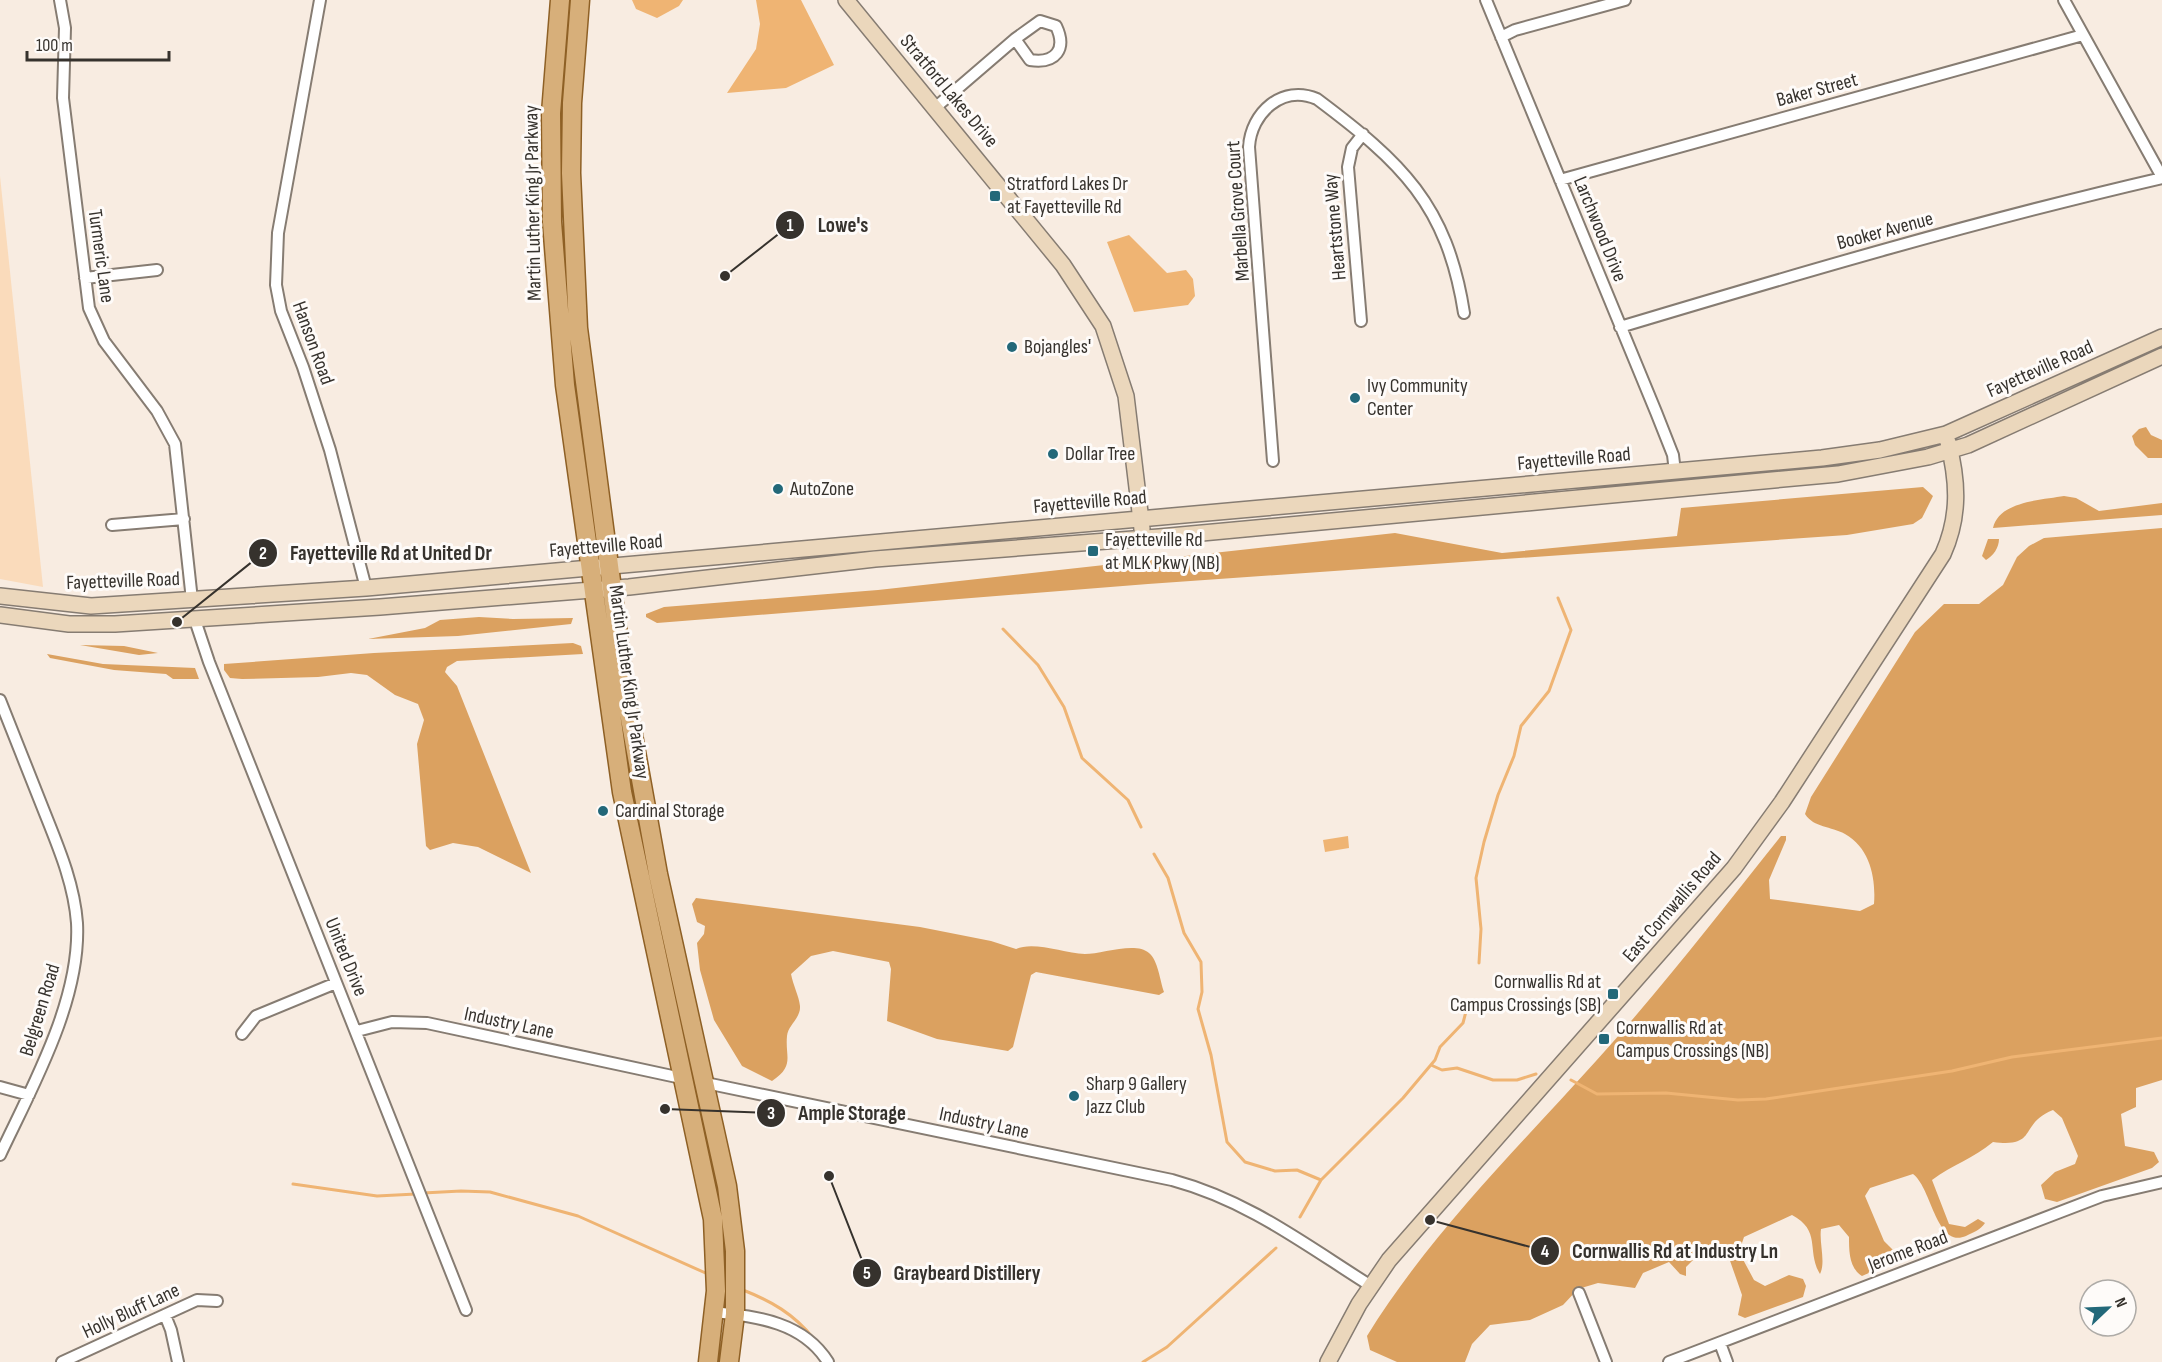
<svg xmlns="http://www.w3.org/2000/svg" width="2162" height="1362" font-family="'Sofia Sans Condensed',sans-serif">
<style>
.green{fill:#fadbbb}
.forest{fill:#dba160}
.water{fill:#efb473}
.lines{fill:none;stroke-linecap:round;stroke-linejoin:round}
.stream{stroke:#efb473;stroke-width:3}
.street-casing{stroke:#867c72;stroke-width:14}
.secondary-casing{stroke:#867c72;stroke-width:18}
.primary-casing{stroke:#8e6025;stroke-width:21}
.street{stroke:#fff;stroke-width:10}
.secondary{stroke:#ebd7bc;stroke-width:15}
.primary{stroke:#d7af7a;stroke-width:18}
.poi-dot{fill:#236879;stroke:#fefbf9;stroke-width:2}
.labels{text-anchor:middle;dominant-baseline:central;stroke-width:6;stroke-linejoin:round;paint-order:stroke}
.street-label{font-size:20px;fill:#36322d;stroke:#fefbf9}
.poi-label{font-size:20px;fill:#36322d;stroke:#fefbf9;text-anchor:start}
.leader{fill:none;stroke:#36322d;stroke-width:2}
.callout-dot{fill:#36322d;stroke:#fefbf9;stroke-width:2}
.mark-label{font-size:18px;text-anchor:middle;font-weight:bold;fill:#fff}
.callout-label{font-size:21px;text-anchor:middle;font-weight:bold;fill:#36322d;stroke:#fefbf9;stroke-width:6;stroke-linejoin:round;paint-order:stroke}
</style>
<rect width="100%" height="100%" fill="#f8ece1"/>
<path class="green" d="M0,176L43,587L0,579Z"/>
<path class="forest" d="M2146,427L2151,435L2162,440V458H2148L2135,445L2132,436L2139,429Z
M1923,487L1933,496L1922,518L1913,524L1847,535L1148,584L657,623L646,617V614L664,607L878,590L1395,533L1502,553L1677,536L1681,508Z
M2064,496L2076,498L2099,511L2162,503V515L1993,528C1999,501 2042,500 2064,496Z
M2162,528V1080L2136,1088V1107L2121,1114L2125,1146L2154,1152L2159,1162L2152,1168L2057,1202L2045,1199L2041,1185L2055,1172L2075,1164L2078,1156L2062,1118L2053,1110C2018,1124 2039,1148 1993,1142C1973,1159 1953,1164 1932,1180L1949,1224L1965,1227L1978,1219L1985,1223C1980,1230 1974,1232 1966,1236C1936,1249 1932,1188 1913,1174L1870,1188L1865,1196L1884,1241L1893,1250L1894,1262L1862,1276C1849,1268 1849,1251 1849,1237L1839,1225L1821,1229C1819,1243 1826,1262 1820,1274C1806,1251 1822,1231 1792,1215L1744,1237L1739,1252L1754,1280L1765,1286L1789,1275L1803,1279L1806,1286L1803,1297L1745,1318L1738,1315L1742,1295L1728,1255L1723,1249L1700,1253L1686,1267V1276L1680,1274L1669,1262L1643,1273L1635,1288L1598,1283L1578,1289L1563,1305L1530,1320L1490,1325L1472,1344L1465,1362H1397L1370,1350L1367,1336C1429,1235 1517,1149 1596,1061C1661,989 1721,911 1781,836H1786V840L1769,880L1770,899L1860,911L1874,904C1876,878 1870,848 1845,834C1831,826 1814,828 1805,814L1811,797L1915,632L1944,604H1979L2003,585L2017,557L2029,546L2044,538Z
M1988,539H1999C1999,548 1993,556 1986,560L1982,556Z
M479,617L513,619L573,618L571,624L458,636L368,639L425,628L440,620Z
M573,643L581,646L583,654L457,661L447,667L445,672L457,686L531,873L478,847L453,843L430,850L426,846L417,744L424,720L418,704L395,695L367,675L351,673L318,677L242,679L230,678L224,670V664L374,653Z
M80,645L124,646L158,653L139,655Z
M47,654L103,664L195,668L199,679H173L166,674L114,670L50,658Z
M696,898L920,927L991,941L1016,949C1034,941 1063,953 1085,954C1101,954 1136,941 1149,953C1158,960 1160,981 1164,992L1159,995L1036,972L1031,975L1013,1047L1008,1051L937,1039L887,1021L891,969L889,962L833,951L811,956L791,974C793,985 799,996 800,1006C801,1018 788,1025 787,1036C785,1057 795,1066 772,1081L742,1066L714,1020L700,970L697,943L704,934L705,926L697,922L692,904Z"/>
<path class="water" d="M632,0H683L679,6L657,18L636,9Z
M756,0H801L834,65L786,88L727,93L756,49L760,24Z
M1129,235L1167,273L1186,270L1193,279L1195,296L1188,305L1134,312L1107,242Z
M1348,836L1349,848L1325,852L1323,840Z"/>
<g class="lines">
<path class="stream" d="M1003,629L1038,665L1064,707L1082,758L1128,800L1141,827
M1154,854L1168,878L1184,933L1201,962L1202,992L1198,1009L1211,1055L1227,1142L1245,1162L1275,1171L1297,1170L1321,1180
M1479,963L1481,929L1476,878L1484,842L1498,795L1514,756L1521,726L1549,691L1571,630L1558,598
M1431,1065L1442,1070L1457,1068L1493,1080H1517L1536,1074
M1571,1080L1597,1094L1666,1093L1738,1100L1766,1099L1952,1071L2012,1057L2162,1038
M293,1184L377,1196L416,1194
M423,1193L461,1191L490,1192L578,1216L710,1275
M1300,1217L1321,1180L1403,1098L1435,1060L1440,1047L1463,1023L1469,1000
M743,1290C771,1301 794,1314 813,1338
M1143,1362L1167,1347L1276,1248"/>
<defs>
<path id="street" d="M60,0L65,28L63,98L89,308L104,341L157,411L175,444L192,600
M320,0L278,233L276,285L281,311L303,367L330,450L366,588
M1486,0L1656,412L1673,455L1675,472
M2064,0L2162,177
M1501,37L1515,30L1625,0
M936,107L1015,39L1040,21L1056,26C1067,49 1056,64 1030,60L1015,39
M1560,180L2083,35
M85,278L157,270
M1361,321L1348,167L1352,148L1363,134
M1620,327C1800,273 1980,220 2162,178
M1273,461L1249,147C1251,113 1282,84 1317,99C1401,162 1447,204 1464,313
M112,525L184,519
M194,617L209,662L466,1310
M0,700C14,735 28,771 42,806C57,844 74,882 77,923C81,1000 32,1087 0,1155
M357,1031L392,1022L427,1023L686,1079
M242,1034L256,1016L336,983
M701,1082L1172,1180C1249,1201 1304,1244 1371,1286
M0,1087L29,1095
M1579,1293L1606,1362
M715,1312C758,1317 803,1322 828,1362
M165,1315L171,1330L178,1362
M1720,1343L1727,1362
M62,1362L197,1300L217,1301
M1669,1362L2102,1196L2162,1182"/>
<path id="secondary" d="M846,0L1063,265L1103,326L1126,396L1142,529
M0,596L91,606L366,588L1822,458L1880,450L1946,434L2162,337
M0,615L69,624H115L380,607L629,587L875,559L1159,537L1838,474L1928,457L1968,445L2162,356
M1328,1362L1359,1304L1389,1260L1734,868L1782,802L1943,554C1960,516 1958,481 1948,442"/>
<path id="primary" d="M560,0L551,113L552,222L565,385L622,792L713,1219L716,1291L708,1362
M580,0L572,103L571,173L578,328L626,696L658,874L727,1186L735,1251V1314L729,1362"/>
</defs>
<use href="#street" class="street-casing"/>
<use href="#secondary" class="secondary-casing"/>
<use href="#primary" class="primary-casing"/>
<use href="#street" class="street"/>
<use href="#secondary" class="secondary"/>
<use href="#primary" class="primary"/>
</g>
<g class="poi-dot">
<rect x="989" y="190" width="12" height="12" rx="3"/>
<circle cx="1012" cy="347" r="6"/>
<circle cx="1355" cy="398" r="6"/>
<circle cx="1053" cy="454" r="6"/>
<circle cx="778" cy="489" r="6"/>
<rect x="1087" y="545" width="12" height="12" rx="3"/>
<circle cx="603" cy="811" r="6"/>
<rect x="1607" y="988" width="12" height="12" rx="3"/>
<rect x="1598" y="1033" width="12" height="12" rx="3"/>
<circle cx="1074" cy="1096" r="6"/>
</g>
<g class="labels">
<g class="street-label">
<text transform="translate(1817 90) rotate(-15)">Baker Street</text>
<text transform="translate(949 91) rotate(50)">Stratford Lakes Drive</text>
<text transform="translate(533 203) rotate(-91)">Martin Luther King Jr Parkway</text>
<text transform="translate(1238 211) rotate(-94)">Marbella Grove Court</text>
<text transform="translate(1335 227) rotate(-95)">Heartstone Way</text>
<text transform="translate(1600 229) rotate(68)">Larchwood Drive</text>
<text transform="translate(1885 231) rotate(-15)">Booker Avenue</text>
<text transform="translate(101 256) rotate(82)">Turmeric Lane</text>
<text transform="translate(313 343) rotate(70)">Hanson Road</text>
<text transform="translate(2040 369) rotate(-24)">Fayetteville Road</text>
<text transform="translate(1574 459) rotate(-5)">Fayetteville Road</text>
<text transform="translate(1090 502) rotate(-5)">Fayetteville Road</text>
<text transform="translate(606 546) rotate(-5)">Fayetteville Road</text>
<text transform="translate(123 581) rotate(-2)">Fayetteville Road</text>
<text transform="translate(629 682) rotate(82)">Martin Luther King Jr Parkway</text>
<text transform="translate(1672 907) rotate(-49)">East Cornwallis Road</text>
<text transform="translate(346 957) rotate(68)">United Drive</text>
<text transform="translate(40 1010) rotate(-73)">Belgreen Road</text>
<text transform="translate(509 1023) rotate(12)">Industry Lane</text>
<text transform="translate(984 1123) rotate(12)">Industry Lane</text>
<text transform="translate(1908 1251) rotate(-21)">Jerome Road</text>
<text transform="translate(131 1311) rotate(-25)">Holly Bluff Lane</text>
</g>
<g class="poi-label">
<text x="1007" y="184">Stratford Lakes Dr<tspan x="1007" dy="23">at Fayetteville Rd</tspan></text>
<text x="1024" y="347">Bojangles'</text>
<text x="1367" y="386">Ivy Community<tspan x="1367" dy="23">Center</tspan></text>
<text x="1065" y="454">Dollar Tree</text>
<text x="790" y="489">AutoZone</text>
<text x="1105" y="540">Fayetteville Rd<tspan x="1105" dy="23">at MLK Pkwy (NB)</tspan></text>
<text x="615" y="811">Cardinal Storage</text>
<text x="1601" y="982" text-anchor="end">Cornwallis Rd at<tspan x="1601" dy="23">Campus Crossings (SB)</tspan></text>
<text x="1616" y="1028">Cornwallis Rd at<tspan x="1616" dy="23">Campus Crossings (NB)</tspan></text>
<text x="1086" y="1084">Sharp 9 Gallery<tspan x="1086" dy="23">Jazz Club</tspan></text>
</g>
</g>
<path class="leader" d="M725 276L790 225M177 622L263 553M665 1109L771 1113M1430 1220L1545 1251M829 1176L867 1273"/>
<g class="callout-dot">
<circle cx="725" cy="276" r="6"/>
<circle cx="177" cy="622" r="6"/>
<circle cx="665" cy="1109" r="6"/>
<circle cx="1430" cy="1220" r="6"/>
<circle cx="829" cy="1176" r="6"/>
<circle cx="790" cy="225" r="15"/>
<circle cx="263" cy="553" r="15"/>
<circle cx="771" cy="1113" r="15"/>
<circle cx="1545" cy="1251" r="15"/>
<circle cx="867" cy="1273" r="15"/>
</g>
<g class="mark-label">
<text x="790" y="231">1</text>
<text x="263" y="559">2</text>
<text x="771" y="1119">3</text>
<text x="1545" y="1257">4</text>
<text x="867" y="1279">5</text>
</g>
<g class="callout-label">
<text x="843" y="232">Lowe's</text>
<text x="391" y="560">Fayetteville Rd at United Dr</text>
<text x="852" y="1120">Ample Storage</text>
<text x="1675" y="1258">Cornwallis Rd at Industry Ln</text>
<text x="967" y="1280">Graybeard Distillery</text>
</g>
<g transform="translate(2108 1308) rotate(67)"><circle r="28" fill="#fefbf9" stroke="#aeaba7" stroke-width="1.5"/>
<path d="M0-4.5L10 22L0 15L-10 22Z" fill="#236879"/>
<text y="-9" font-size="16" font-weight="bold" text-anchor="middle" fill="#36322d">N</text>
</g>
<path d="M27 51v9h142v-9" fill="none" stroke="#36322d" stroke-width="3"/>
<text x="36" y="51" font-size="18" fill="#36322d" stroke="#fefbf9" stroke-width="4.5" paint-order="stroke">100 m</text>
</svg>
